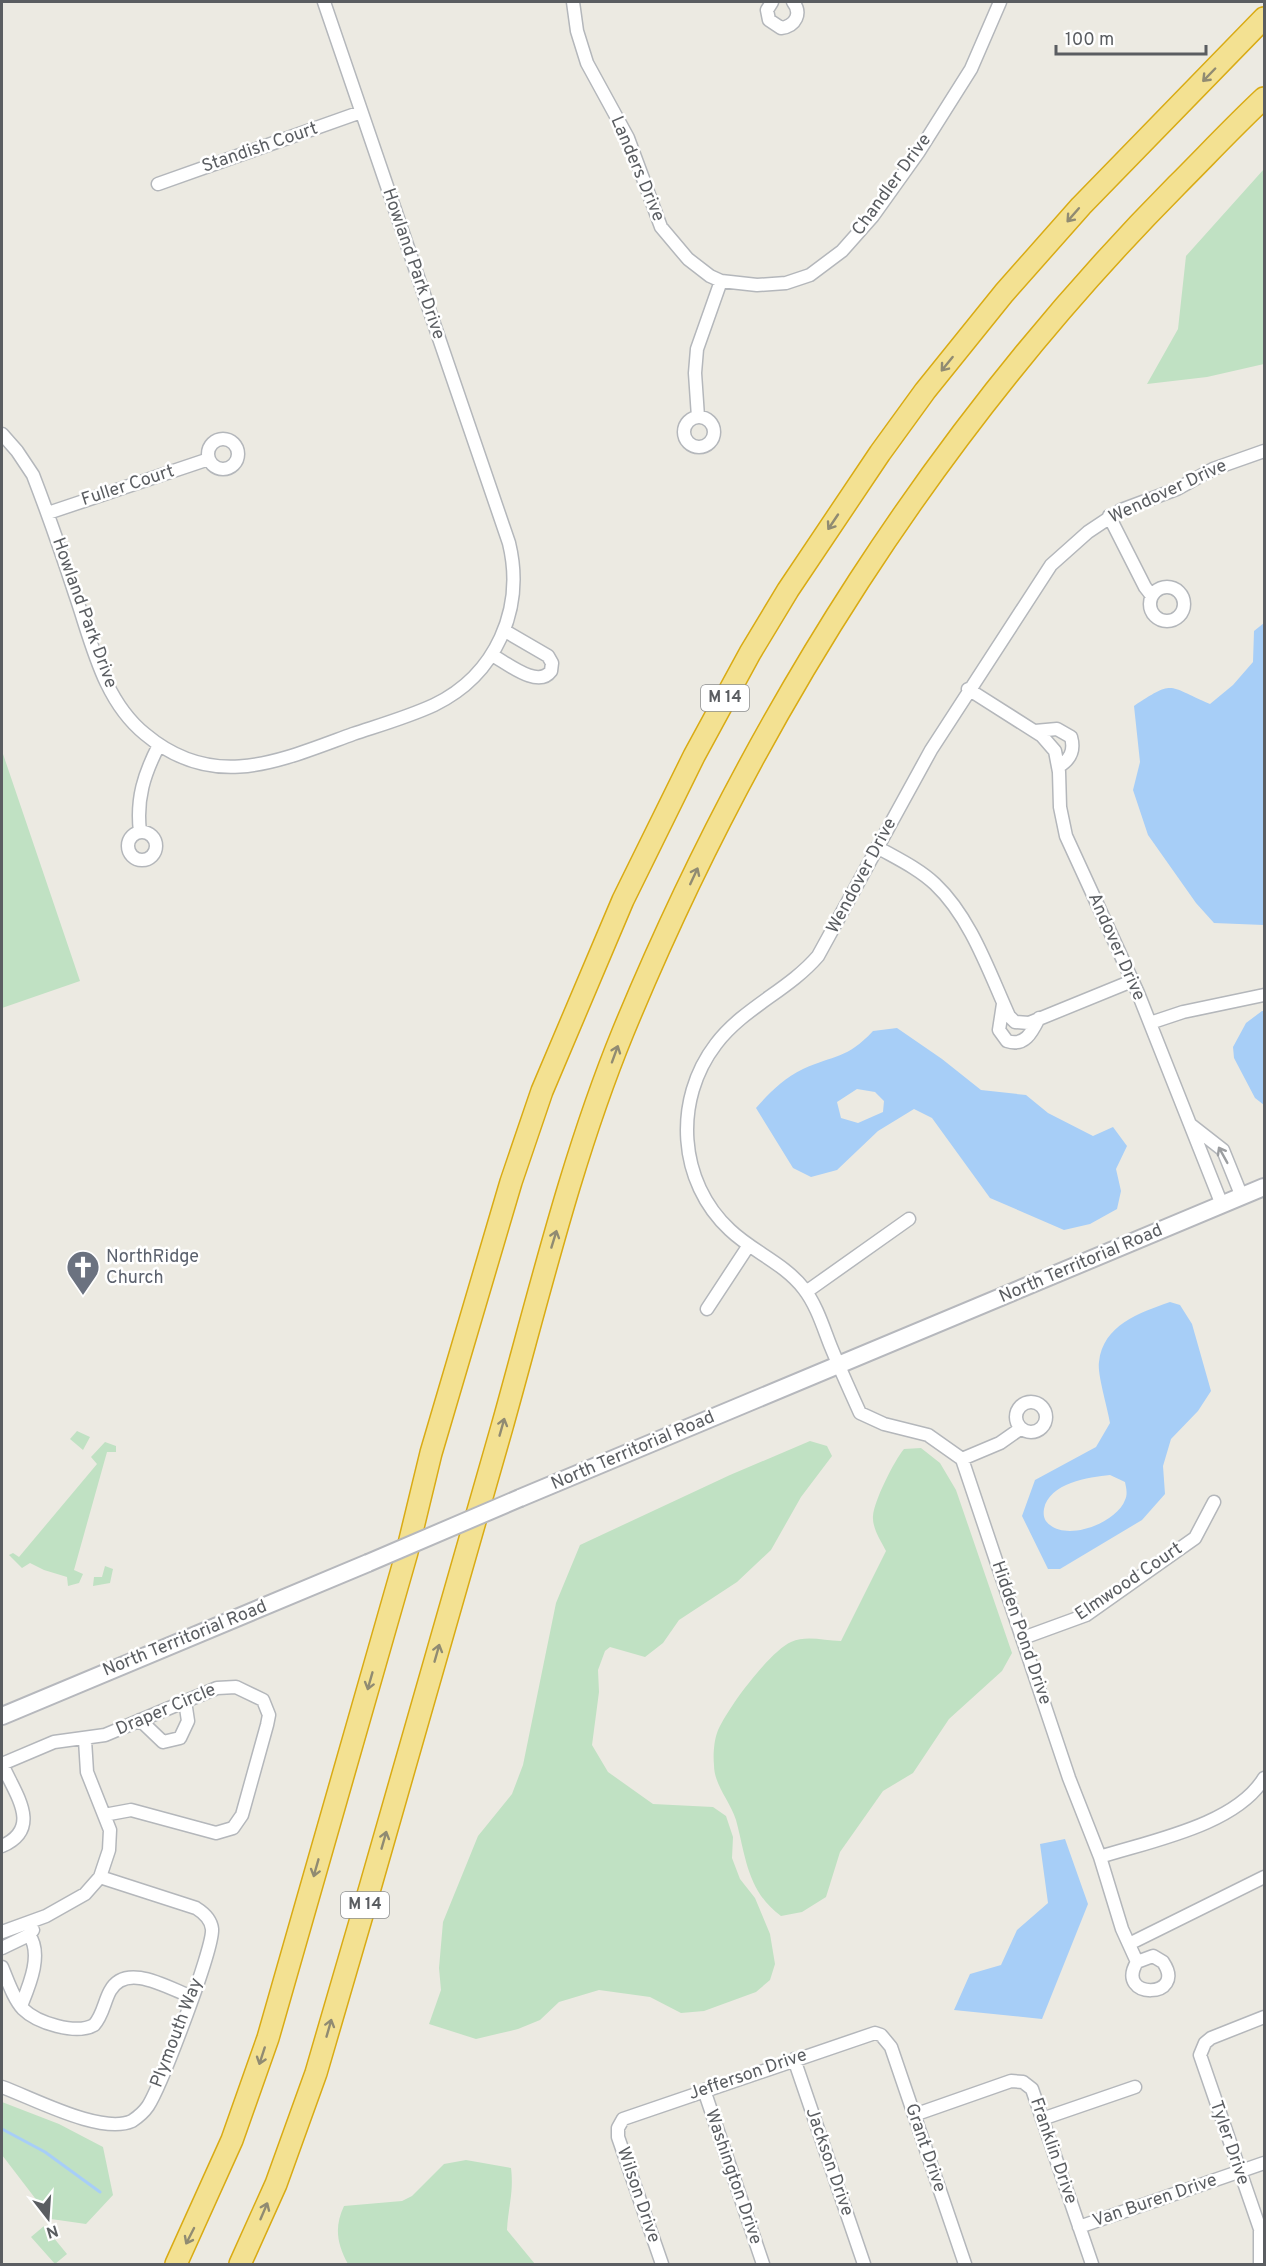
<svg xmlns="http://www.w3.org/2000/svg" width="1266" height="2266" font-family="Overpass,sans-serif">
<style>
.green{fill:#c0e1c3}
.water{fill:#a7cef7;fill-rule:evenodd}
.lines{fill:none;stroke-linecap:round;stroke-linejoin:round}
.stream{stroke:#a7cef7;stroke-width:3}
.minor-casing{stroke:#b4b7bb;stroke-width:15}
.secondary-casing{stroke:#b6b8bd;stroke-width:20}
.motorway-casing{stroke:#d9ab14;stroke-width:24}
.minor{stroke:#fff;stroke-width:12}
.secondary{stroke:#fff;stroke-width:16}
.motorway{stroke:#f3e192;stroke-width:21}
.secondary-bridge-casing{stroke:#b6b8bd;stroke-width:20;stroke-linecap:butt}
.secondary-bridge{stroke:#fff;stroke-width:16}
.oneway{stroke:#908b72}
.oneway2{stroke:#9c9ea0}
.labels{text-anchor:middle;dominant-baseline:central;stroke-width:5;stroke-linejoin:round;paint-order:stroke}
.shield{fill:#fff;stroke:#8c8e90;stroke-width:1.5}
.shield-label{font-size:16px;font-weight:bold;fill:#5a5d61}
.street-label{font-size:18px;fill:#5a5d61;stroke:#fff}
.worship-label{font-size:18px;fill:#5b616d;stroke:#fff;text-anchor:start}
</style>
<rect width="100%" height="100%" fill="#eceae2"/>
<path class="green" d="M1264,169V364L1207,377L1147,384L1178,329L1186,256Z
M2,751L80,981L2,1008Z
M77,1431L90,1437L83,1450L70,1439Z
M810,1441L827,1446L832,1456L801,1497L771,1550L737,1582L679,1620L663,1643L645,1657L610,1647L605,1651L598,1670L599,1692L592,1745L608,1772L653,1804L713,1807L726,1816L733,1837L732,1858L740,1879L755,1898L770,1934L775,1964L770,1980L756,1992L704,2011L681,2013L650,1997L599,1990L559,2002L540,2020L518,2029L476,2039L429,2024L441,1990L439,1968L443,1922L478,1836L512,1794L523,1765L556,1603L580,1545L730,1475Z
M105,1442L116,1446V1452H107L74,1570L83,1574L79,1583L68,1586L67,1577L44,1570L30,1563L22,1568L9,1555L13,1553L19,1557L97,1464L91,1457Z
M921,1448L940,1463L956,1490L1012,1653L1002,1671L949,1719L913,1773L883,1791L840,1852L826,1897L802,1912L781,1916C747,1891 746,1857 736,1820C730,1801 714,1785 714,1765C713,1756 714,1741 717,1733C725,1711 769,1652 791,1642C807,1635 824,1641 841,1641L886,1551C881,1541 872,1528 873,1516C874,1501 894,1461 904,1449Z
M105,1566L113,1569L110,1583L93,1586L94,1577H102Z
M2,2102L59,2124L103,2147L113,2195L86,2224L51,2219L2,2155Z
M466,2160L511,2168C514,2193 508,2207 507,2230L535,2264H348C337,2244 334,2227 344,2206L402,2201L412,2196L444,2164Z
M44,2226L67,2254L55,2264L31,2237Z"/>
<path class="water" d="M1264,623V925L1214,923L1196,903L1148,835L1133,790L1140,762L1134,706C1175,679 1167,686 1210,704L1233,685L1253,662L1254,631Z
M1262,1011H1264V1105L1255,1098L1234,1058L1233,1047L1246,1023Z
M897,1028L942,1059L981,1090L1026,1095L1048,1113L1093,1136L1113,1127L1127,1146L1116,1169L1121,1191L1117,1209L1090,1224L1064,1230L990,1198L932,1118L914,1109L878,1131L837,1170L811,1177L793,1168L756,1108C770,1092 783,1079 803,1069C834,1055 847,1059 873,1031ZM857,1089L875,1092L884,1101L883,1112L858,1123L841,1118L837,1102Z
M1170,1302L1180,1305L1192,1324L1211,1391L1198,1411L1171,1439L1163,1466L1165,1494L1142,1520L1060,1569H1048L1022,1516L1035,1480L1096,1447L1110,1423C1108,1409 1097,1374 1099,1362C1103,1325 1139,1313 1170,1302ZM1110,1475L1125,1482C1126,1487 1128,1494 1125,1500C1117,1522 1070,1541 1050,1525C1044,1521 1043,1515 1044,1509C1049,1483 1089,1477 1110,1475Z
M1065,1839L1088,1904L1042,2019L954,2010L970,1974L1001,1965L1017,1930L1048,1903L1040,1844Z"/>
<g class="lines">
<path class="stream" d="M2,2129L45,2152L100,2192"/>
<defs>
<path id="minor" d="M573,2L577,31L587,63L628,138L661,227L688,259L710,276L721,281L757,285L786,283L810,275L842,251L873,216L918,153L971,69L1000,2
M772,2L767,10L769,20L781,28C796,26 802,13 793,2
M158,184L361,112
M684 432a15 15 0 1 1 30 0a15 15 0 1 1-30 0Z
M698,417L695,373L697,349L721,281
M2,434L17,451L33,475C48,514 62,554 75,594C92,643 103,700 145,734C214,792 279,761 353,734C380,725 408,717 434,705C496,675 525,609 509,543L324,2
M208 454a15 15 0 1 1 30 0a15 15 0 1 1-30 0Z
M48,513L209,459
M1109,516L1145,587L1152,596
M1150 604a17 17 0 1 1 34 0a17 17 0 1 1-34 0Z
M492,655C507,663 538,689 551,671L552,663L548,656L505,631
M968,689L1042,736L1055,751L1059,772L1060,807L1066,836L1138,993L1222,1205
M1035,731L1057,729L1071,737C1075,751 1070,760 1058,767
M128 846a14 14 0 1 1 28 0a14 14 0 1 1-28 0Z
M140,832C136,799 144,774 159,745
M877,847C896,858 918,868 935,884C971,918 989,972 1009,1016L1015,1022L1029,1023L1132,981
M1003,1004L999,1030L1007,1041C1025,1047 1032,1032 1039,1018
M1150,1023L1183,1012L1264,995
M1191,1125L1223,1150L1242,1197
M806,1292L909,1219
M707,1309L749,1245
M1016 1417a15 15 0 1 1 30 0a15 15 0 1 1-30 0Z
M962,1459L1000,1443L1020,1429
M1023,1638L1086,1615L1195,1538L1214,1502
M140,1720L163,1742L180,1738L188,1721L185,1701
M2,1764L54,1742L105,1735L217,1688L236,1687L263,1700L269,1715L267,1725L242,1815L233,1828L216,1833L131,1810L104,1815
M2,1846C43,1828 15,1794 2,1764
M1100,1857C1150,1841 1236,1825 1264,1778
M2,1932L46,1916L85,1894L100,1877L109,1850L110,1830L87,1772L85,1740
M1129,1944L1264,1877
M2,1948L29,1935L33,1930
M1137,1962L1153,1956L1163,1962C1188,1999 1114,2000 1137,1962L1122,1929L1100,1857L1069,1778L962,1459L928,1435L884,1424L860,1413C850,1391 840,1369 831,1347C823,1327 817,1306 804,1289C784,1263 753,1252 730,1230C678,1182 673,1100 716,1044C743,1008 789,990 818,956L931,750L1051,565L1088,532L1121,510L1177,489L1213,469L1264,451
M2,1967C8,1981 13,1998 23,2009C37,2023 76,2035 94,2025C103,2015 104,2002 110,1991C126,1961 170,1989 192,1997
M21,2006C29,1986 43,1954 29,1935
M794,2059L864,2264
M2,2087C33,2098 101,2135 132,2121C138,2117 144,2112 148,2106C161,2086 214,1948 212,1929C211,1919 204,1913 196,1908L100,1877
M704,2090L763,2264
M914,2115L1011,2081L1023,2082L1032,2089L1092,2264
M1042,2119L1135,2087
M1079,2227L1264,2163
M662,2264L618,2137V2128L623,2119L875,2033L881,2035L891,2047L965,2264
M1260,2264V2229L1200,2055L1205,2043L1211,2038L1264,2017"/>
<path id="secondary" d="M520,1498L1264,1187
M2,1716L368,1563"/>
<path id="motorway" d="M176,2264L232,2140L268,2038L407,1552L431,1453L511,1182L542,1091L623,900L694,756L750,653L788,590L880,453L925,391L1004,293L1081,206L1264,18
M240,2264L276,2184L316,2073C379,1858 441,1643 502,1427C539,1295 571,1159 623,1032C753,717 937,427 1177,185C1206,156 1234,126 1264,98"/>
</defs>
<use href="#minor" class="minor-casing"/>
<use href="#secondary" class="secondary-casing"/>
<use href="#motorway" class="motorway-casing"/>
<use href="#minor" class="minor"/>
<use href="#secondary" class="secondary"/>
<use href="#motorway" class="motorway"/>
<defs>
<path id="secondary-bridge" d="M368,1563L520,1498"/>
</defs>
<use href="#secondary-bridge" class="secondary-bridge-casing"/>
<use href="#secondary-bridge" class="secondary-bridge"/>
</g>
<defs><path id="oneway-shaft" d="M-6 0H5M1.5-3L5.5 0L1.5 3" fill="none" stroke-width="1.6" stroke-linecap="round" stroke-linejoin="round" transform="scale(1.5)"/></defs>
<g class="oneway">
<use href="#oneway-shaft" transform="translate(1209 75) rotate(134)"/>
<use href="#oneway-shaft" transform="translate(1073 215) rotate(131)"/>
<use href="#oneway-shaft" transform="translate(947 364) rotate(129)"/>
<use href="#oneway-shaft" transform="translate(833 522) rotate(124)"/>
<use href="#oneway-shaft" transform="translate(694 876) rotate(-65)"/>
<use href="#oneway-shaft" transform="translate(615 1054) rotate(-70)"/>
<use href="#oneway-shaft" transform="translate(554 1239) rotate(-73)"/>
<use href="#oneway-shaft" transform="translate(502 1427) rotate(-74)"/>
<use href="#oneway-shaft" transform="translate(437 1653) rotate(-74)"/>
<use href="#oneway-shaft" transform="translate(370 1681) rotate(106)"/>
<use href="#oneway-shaft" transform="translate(384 1840) rotate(-74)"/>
<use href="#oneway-shaft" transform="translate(316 1868) rotate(106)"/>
<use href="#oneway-shaft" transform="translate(329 2028) rotate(-74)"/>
<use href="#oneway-shaft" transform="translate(262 2056) rotate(108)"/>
<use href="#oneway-shaft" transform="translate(264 2211) rotate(-67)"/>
<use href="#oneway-shaft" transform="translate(190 2236) rotate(117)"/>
</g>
<use class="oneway2" href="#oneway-shaft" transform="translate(1223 1155) rotate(-119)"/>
<defs>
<symbol id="church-pin" viewBox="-11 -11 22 30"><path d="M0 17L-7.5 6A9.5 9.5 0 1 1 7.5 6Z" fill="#6b7280" stroke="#fff"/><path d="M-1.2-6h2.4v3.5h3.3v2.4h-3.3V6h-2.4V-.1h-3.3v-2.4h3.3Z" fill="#fff"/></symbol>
</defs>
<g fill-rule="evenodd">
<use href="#church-pin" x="64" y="1248" width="38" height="52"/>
</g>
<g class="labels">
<g class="shield">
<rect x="701" y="685" width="48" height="26" rx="4.5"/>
<rect x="341" y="1892" width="48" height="26" rx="4.5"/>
</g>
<g class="shield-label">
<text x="725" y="698">M 14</text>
<text x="365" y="1905">M 14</text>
</g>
<g class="street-label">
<text transform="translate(260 148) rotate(-19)">Standish Court</text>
<text transform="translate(637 169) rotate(67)">Landers Drive</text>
<text transform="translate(892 185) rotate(-54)">Chandler Drive</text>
<text transform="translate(413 264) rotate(71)">Howland Park Drive</text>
<text transform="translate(128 486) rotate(-18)">Fuller Court</text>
<text transform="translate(1168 492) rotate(-25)">Wendover Drive</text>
<text transform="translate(84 613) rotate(70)">Howland Park Drive</text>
<text transform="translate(862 876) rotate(-62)">Wendover Drive</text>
<text transform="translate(1116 947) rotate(66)">Andover Drive</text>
<text transform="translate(1081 1264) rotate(-23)">North Territorial Road</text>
<text transform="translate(633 1451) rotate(-23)">North Territorial Road</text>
<text transform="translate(1129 1582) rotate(-34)">Elmwood Court</text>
<text transform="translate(1021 1633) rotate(71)">Hidden Pond Drive</text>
<text transform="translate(185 1639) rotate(-22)">North Territorial Road</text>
<text transform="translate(166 1710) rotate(-23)">Draper Circle</text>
<text transform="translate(177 2033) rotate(-69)">Plymouth Way</text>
<text transform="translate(748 2075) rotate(-19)">Jefferson Drive</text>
<text transform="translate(1229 2143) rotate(71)">Tyler Drive</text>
<text transform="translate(925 2148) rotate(71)">Grant Drive</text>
<text transform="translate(1053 2151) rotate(71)">Franklin Drive</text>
<text transform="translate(829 2162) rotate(71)">Jackson Drive</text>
<text transform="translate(733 2177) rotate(71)">Washington Drive</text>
<text transform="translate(638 2195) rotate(71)">Wilson Drive</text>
<text transform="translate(1155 2201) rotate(-19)">Van Buren Drive</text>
</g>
<g class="worship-label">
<text x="106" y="1257">NorthRidge<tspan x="106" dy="21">Church</tspan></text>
</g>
</g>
<rect width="1266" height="2266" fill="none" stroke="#5a5d61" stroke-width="6"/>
<g transform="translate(48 2218) rotate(163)" stroke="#ffffff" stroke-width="4.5" paint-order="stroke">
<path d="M0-4.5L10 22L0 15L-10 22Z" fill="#5a5d61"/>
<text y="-9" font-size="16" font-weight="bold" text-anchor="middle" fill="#5a5d61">N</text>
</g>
<path d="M1056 45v9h150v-9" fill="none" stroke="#5a5d61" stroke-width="3"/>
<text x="1065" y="45" font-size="18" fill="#5a5d61" stroke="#ffffff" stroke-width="4.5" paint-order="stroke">100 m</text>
</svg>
